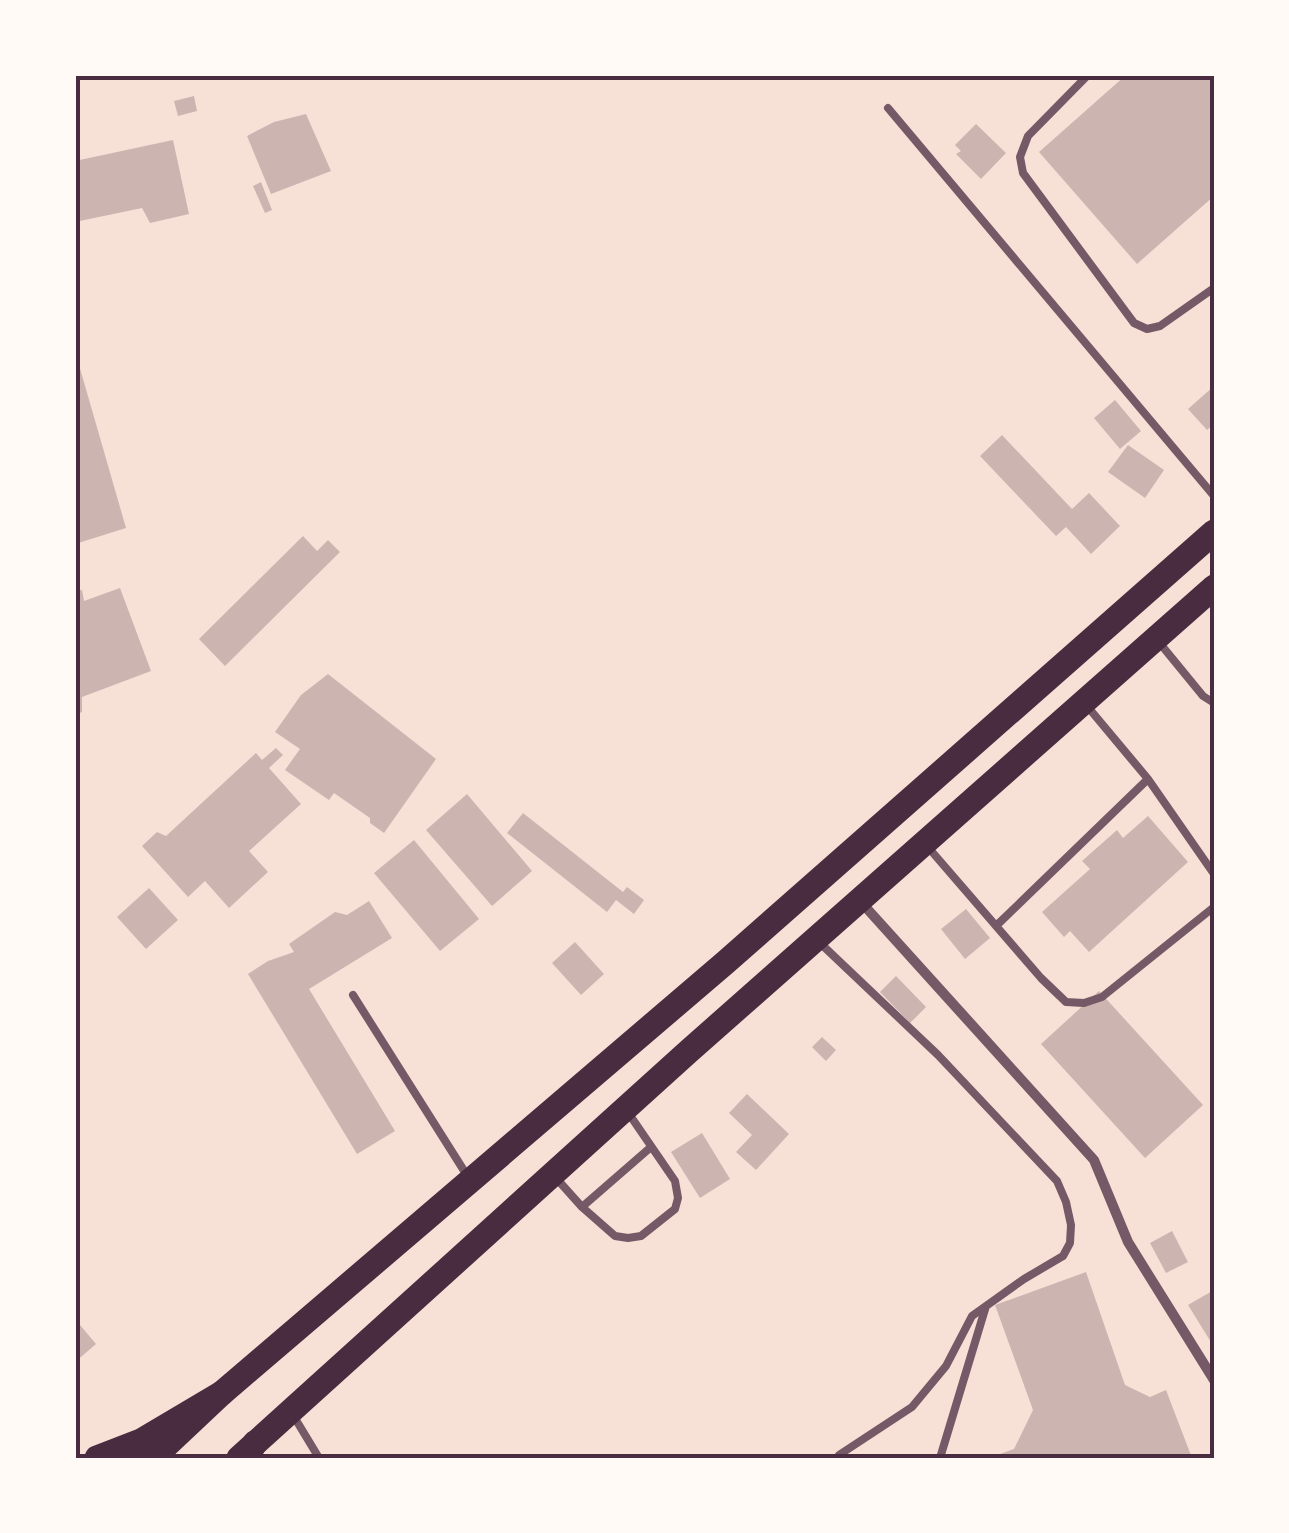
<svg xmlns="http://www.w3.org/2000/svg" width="1289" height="1533" font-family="Georgia,serif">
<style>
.building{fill:#ccb4b1}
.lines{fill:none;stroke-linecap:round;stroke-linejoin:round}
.service{stroke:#755966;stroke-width:8}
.minor{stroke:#755966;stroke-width:10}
.primary{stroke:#4a2c40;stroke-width:25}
.trunk{stroke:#4a2c40;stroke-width:25}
.neatline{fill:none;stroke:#4a2c40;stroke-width:4}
</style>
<rect width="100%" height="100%" fill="#f7e1d7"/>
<path class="building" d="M1126,75H1214V196L1137,264L1039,152Z
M194,96L197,111L178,116L174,101Z
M306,114L331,171L271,194L247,136L274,122Z
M976,124L1006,153L981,179L956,154L961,151L955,145Z
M173,140L189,214L150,223L142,208L75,222V161Z
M261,182L272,210L265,213L253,186Z
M75,351L126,528L75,544Z
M1214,386V424L1207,430L1188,409Z
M1115,400L1141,431L1120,449L1094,418Z
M1002,435L1072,509L1089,493L1120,526L1091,554L1066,527L1056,536L980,456Z
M1128,445L1164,470L1145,498L1108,472Z
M303,536L317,551L328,540L340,552L225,666L199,639Z
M120,588L151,671L82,697V712L75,715V591L82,590L84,601Z
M328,674L436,759L384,833L370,823V818L334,793L329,800L285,770L300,749L275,732L301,695Z
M276,748L283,755L269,768L301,804L249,851L268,872L229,908L205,881L188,897L142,846L157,832L166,836L256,753L262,760Z
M467,794L532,871L492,906L426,830Z
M523,813L623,892L627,887L644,900L634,914L616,900L607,912L507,833Z
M1148,816L1188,862L1089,952L1070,931L1064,937L1042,912L1090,869L1082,861L1117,830L1123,838Z
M414,840L479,919L440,951L374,873Z
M149,888L178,920L146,949L117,917Z
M369,901L392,938L309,989L395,1131L357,1154L248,974L268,961L294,952L289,944L335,912L347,915Z
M966,909L990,938L965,959L941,929Z
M575,942L604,974L581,995L552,963Z
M896,976L926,1007L910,1023L880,992Z
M1099,991L1203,1105L1145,1158L1041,1044Z
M822,1037L836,1050L826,1061L812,1047Z
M747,1094L789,1134L756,1170L736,1152L752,1135L729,1113Z
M702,1133L730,1179L700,1198L671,1152Z
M1172,1231L1188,1262L1166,1273L1150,1243Z
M1086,1272L1125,1385L1150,1397L1166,1390L1192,1458H989L1014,1449L1033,1410L995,1305Z
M1214,1290V1347L1188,1305Z
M75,1319L96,1344L75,1362Z"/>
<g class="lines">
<path class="service" d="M1088,75L1028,136L1020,157L1023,173L1134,323L1147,329L1160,326L1214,288
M888,108L1214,496
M1158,641L1203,696L1214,703
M1087,706L1148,779L1214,874
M927,846L1041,978L1066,1002L1084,1003L1102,997L1214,907
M996,926L1148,779
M820,943L938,1055L1057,1181L1066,1202L1071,1225L1070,1243L1063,1256L1024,1279L972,1316L946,1366L912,1407L839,1455
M353,995L468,1177
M556,1178L582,1207L615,1236L628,1238L641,1236L675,1209L678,1198L675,1181L627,1111
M582,1207L651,1147
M293,1415L319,1458
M940,1458L986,1306"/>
<path class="minor" d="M861,902L1094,1160L1128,1242L1214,1380"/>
<path class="primary" d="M153,1458L222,1393L726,962L1214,532
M239,1458L689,1051L1214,587"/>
<path class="trunk" d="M97,1458L141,1441L222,1393
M246,1458L255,1443"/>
</g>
<rect width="1289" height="1533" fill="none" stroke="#fffaf5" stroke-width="155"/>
<rect x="78" y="78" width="1134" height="1378" class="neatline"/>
</svg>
